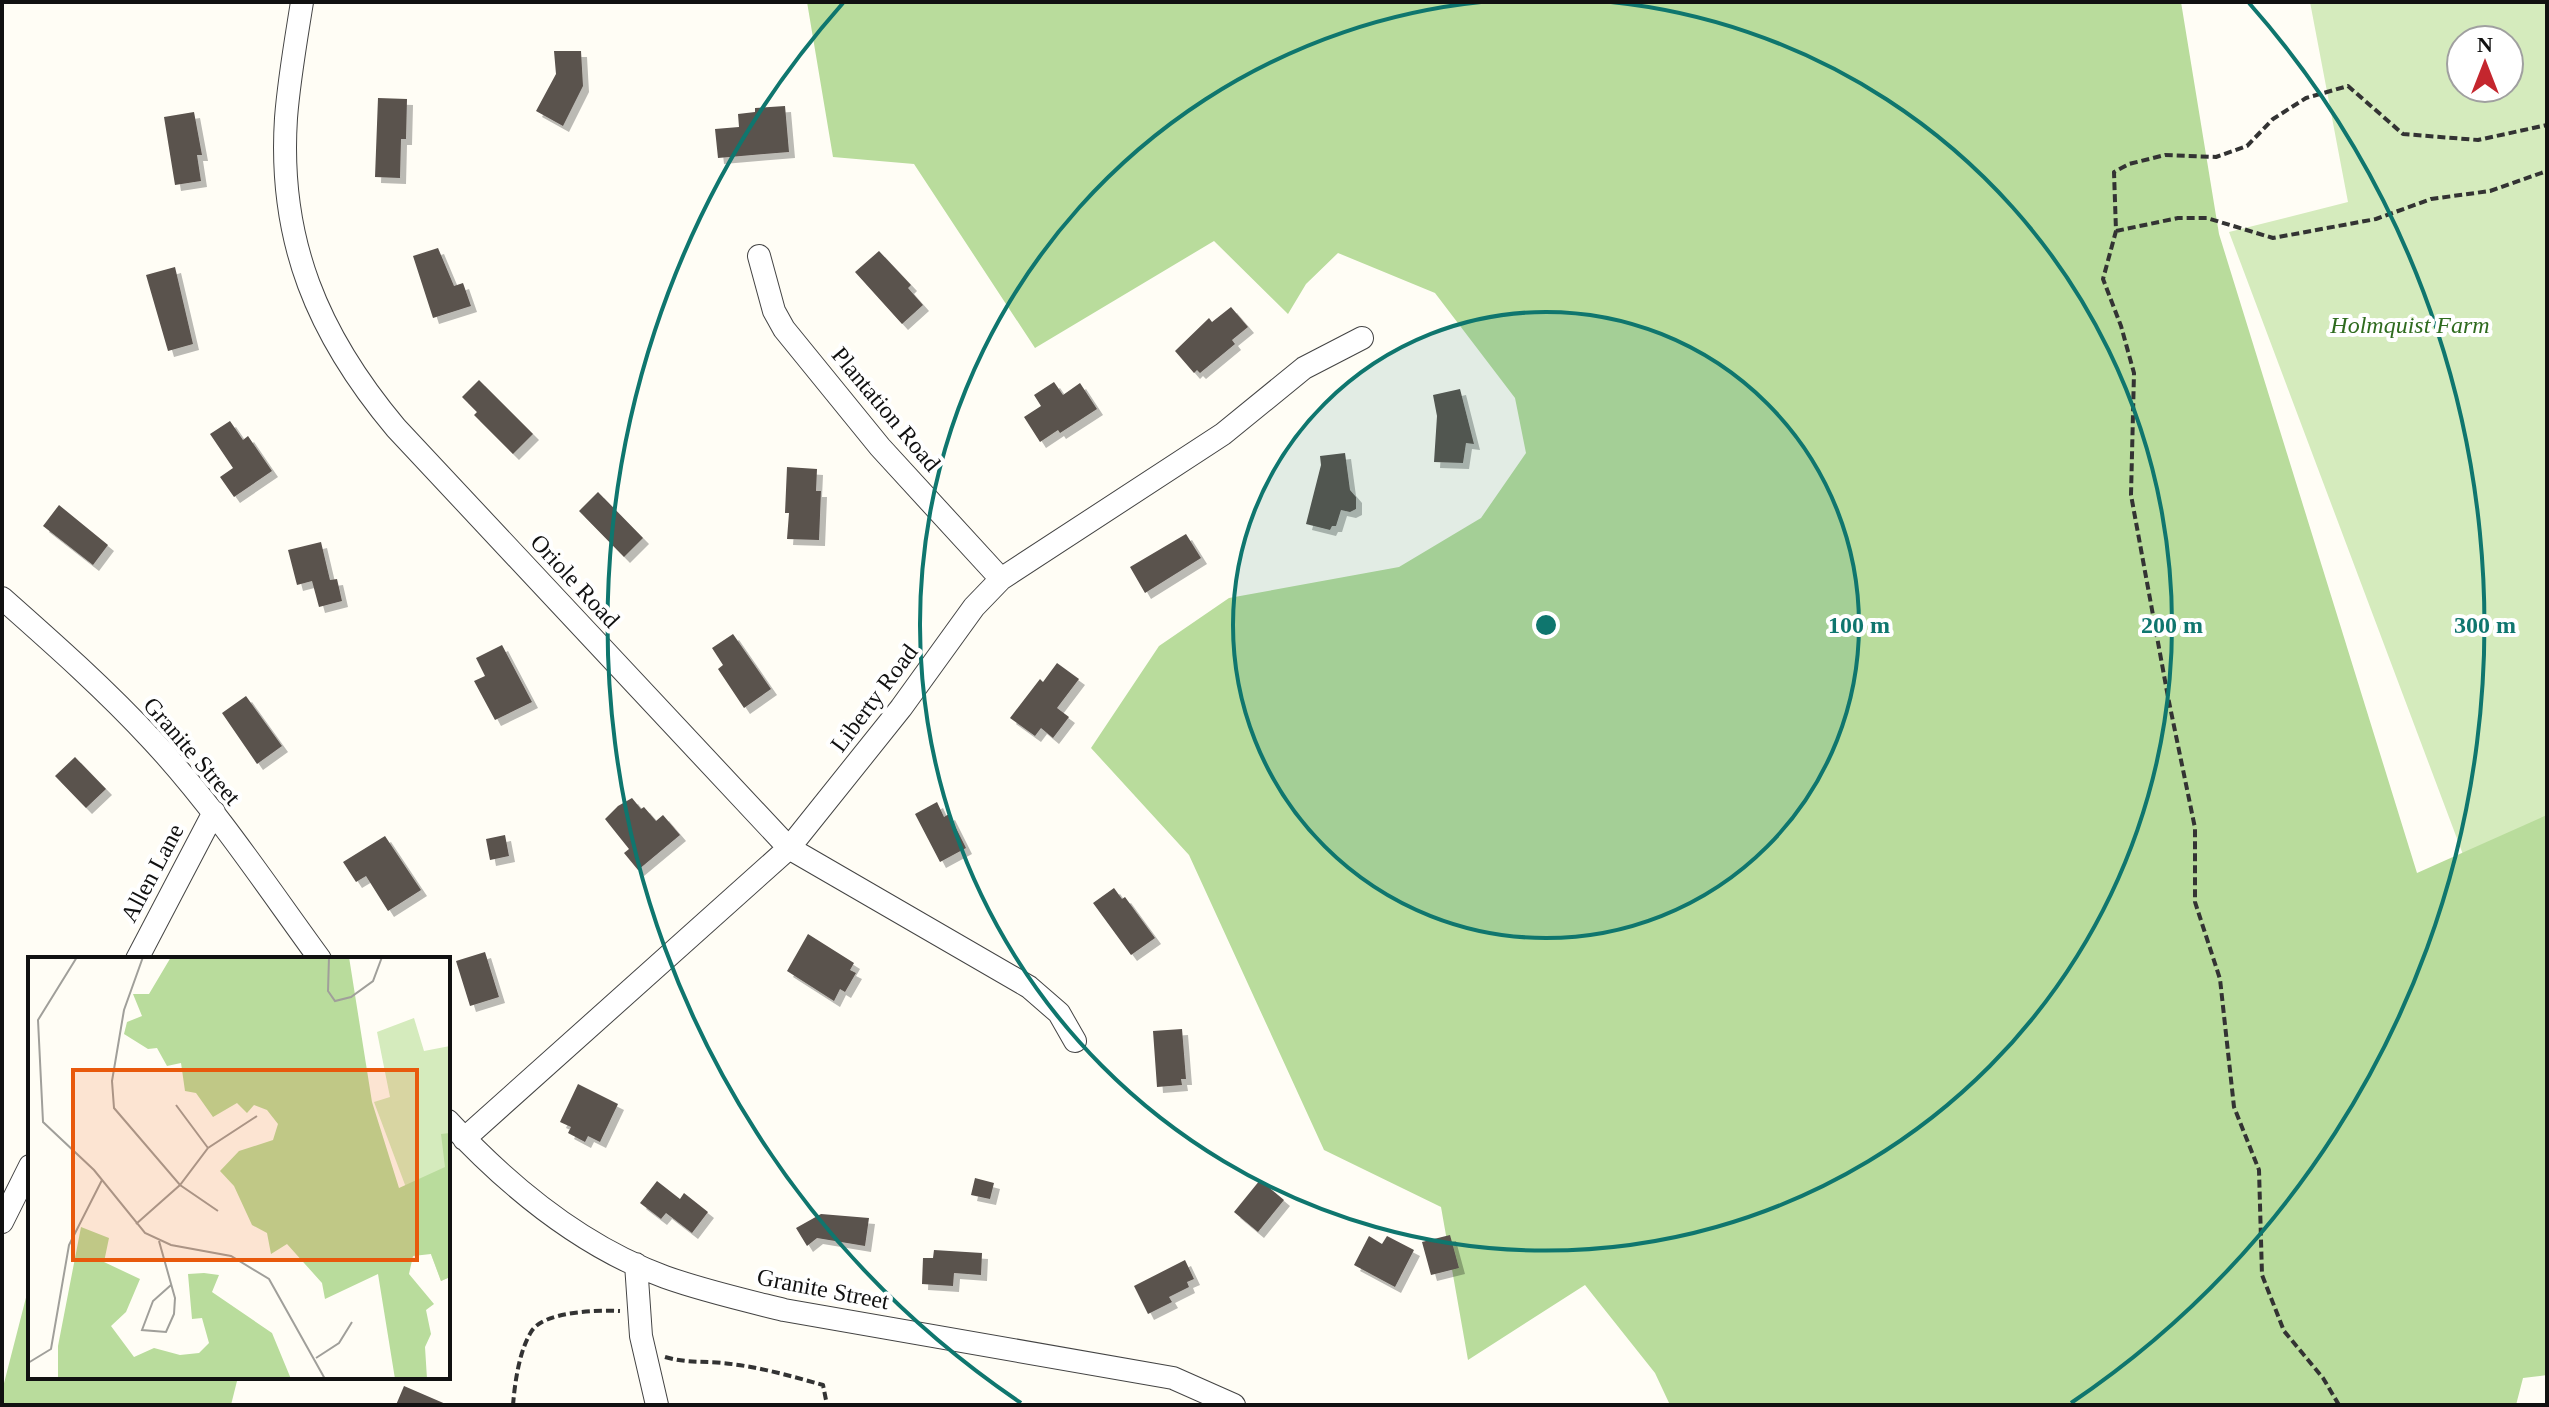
<svg xmlns="http://www.w3.org/2000/svg" width="2549" height="1407" font-family="Georgia,serif">
<style>
.green{fill:#d5ebbd;fill-rule:evenodd}
.forest{fill:#b9dc9c}
.building{fill:#5a524d;filter:url(#shadow)}
.lines{fill:none;stroke-linecap:round;stroke-linejoin:round}
.minor-casing{stroke:#444;stroke-width:24}
.path{stroke:#333;stroke-width:4;stroke-dasharray:8 4;stroke-linecap:butt}
.minor{stroke:#fff;stroke-width:22}
.ring{fill:none;stroke:#0f766e;stroke-width:4}
.labels{text-anchor:middle;dominant-baseline:central;stroke-width:8;stroke-linejoin:round;paint-order:stroke}
.park-label{font-size:24px;font-style:italic;fill:#2f6b1f;stroke:#fff}
.street-label{font-size:24px;fill:#111;stroke:#fff}
.inset-road{fill:none;stroke:#a09f9a;stroke-width:2}
.view{fill:#e8590c;fill-opacity:0.15;stroke:#e8590c;stroke-width:4}
.inset-edge{fill:none;stroke:#111;stroke-width:4}
.centre{fill:#0f766e;stroke:#fff;stroke-width:4}
.ring-label{font-size:24px;text-anchor:middle;font-weight:bold;fill:#0f766e;stroke:#fff;stroke-width:8;stroke-linejoin:round;paint-order:stroke}
</style>
<defs>
<filter id="shadow"><feDropShadow dx="6" dy="6" stdDeviation="0" flood-color="#0004"/></filter>
</defs>
<rect width="100%" height="100%" fill="#fffdf5"/>
<path class="green" d="M2310,2H2547V1078L2229,232L2348,202ZM2461,40H2509V88H2461Z"/>
<path class="forest" d="M807,2H2181L2219,234L2417,873L2547,815V1375L2523,1378L2516,1405H1670L1655,1373L1585,1285L1468,1360L1441,1207L1324,1150L1189,855L1091,748L1159,646L1229,598L1399,567L1481,518L1526,453L1515,398L1435,293L1338,253L1306,284L1288,314L1214,241L1035,348L914,164L833,157Z
M30,1282V1377H238L231,1405H2V1391Z"/>
<path class="building" d="M554,51H581L583,86L563,126L536,111L556,74Z
M378,98L407,99L406,139H401L400,178L375,177Z
M785,106L789,152L718,158L715,129L739,127L738,114L755,112V108Z
M194,112L202,155H197L201,181L175,185L164,117Z
M438,248L454,286L463,283L471,306L433,318L413,256Z
M879,251L911,285L908,288L923,305L902,324L855,272Z
M175,267L193,344L168,351L146,275Z
M1231,307L1248,327L1232,340L1235,344L1200,373L1197,370L1194,373L1175,351L1209,318L1212,322Z
M479,380L533,434L513,454L474,415L477,412L462,397Z
M1054,382L1063,395L1080,383L1097,409L1060,433L1058,430L1040,442L1024,417L1041,406L1034,395Z
M1460,389L1474,444L1466,443L1463,463L1434,462L1437,416L1433,395Z
M230,421L243,440L248,436L272,471L234,497L220,477L233,468L210,434Z
M1345,453L1350,490L1356,497V509L1350,512L1341,510L1336,526H1332L1330,530L1306,524L1321,465L1320,456Z
M787,467L817,469L816,491H821L819,540L787,539L789,513H785Z
M598,492L643,538L624,557L579,511Z
M59,505L108,545L93,565L43,526Z
M1186,534L1201,558L1145,593L1130,567Z
M321,542L330,580L337,579L342,601L319,607L312,581L297,585L288,550Z
M733,634L771,689L744,708L718,669L723,665L712,648Z
M502,645L532,702L495,720L474,681L485,676L476,658Z
M1057,663L1079,679L1057,708L1069,717L1053,738L1041,728L1035,736L1010,718L1040,679L1043,682Z
M246,696L282,746L257,764L222,713Z
M75,757L106,789L86,808L55,776Z
M632,798L641,809L644,807L656,821L663,815L680,835L638,870L624,853L629,849L605,819L618,806Z
M937,802L944,817L949,814L966,848L940,862L915,814Z
M505,835L509,856L490,860L486,839Z
M385,836L421,890L388,911L366,876L356,882L343,862Z
M1114,888L1122,899L1125,897L1155,938L1131,955L1093,903Z
M808,934L854,963L850,970L856,973L845,992L840,989L834,1001L787,971Z
M485,952L499,997L470,1006L456,961Z
M1182,1029L1186,1079H1181L1182,1085L1157,1087L1153,1031Z
M578,1084L618,1104L600,1142L588,1136L585,1142L568,1133L571,1127L560,1122Z
M975,1178L994,1183L990,1199L971,1195Z
M1260,1180L1284,1200L1258,1232L1234,1212Z
M657,1181L680,1199L684,1193L708,1212L692,1233L666,1213L661,1219L640,1203Z
M821,1214L869,1218L865,1246L817,1238L807,1246L796,1228Z
M1450,1235L1459,1268L1431,1275L1422,1242Z
M1369,1236L1382,1244L1387,1236L1414,1250L1395,1287L1354,1265Z
M934,1250L982,1253L981,1275L954,1273L953,1286L922,1284L923,1258H933Z
M1185,1260L1194,1279L1187,1282L1189,1287L1169,1297L1172,1302L1148,1314L1134,1286Z
M404,1386L448,1405H396Z"/>
<g class="lines">
<defs>
<path id="minor" d="M302,2C296,40 289,79 286,118C278,241 318,335 396,428L789,848L1029,987L1059,1013L1075,1041
M759,256L774,311L784,329L880,447L1001,579
M2,598C54,644 106,690 153,741C215,808 266,885 320,959
M137,959L214,812
M448,1121C509,1187 580,1246 665,1277C704,1291 744,1300 784,1310L1173,1378L1234,1405
M464,1139L789,848L901,708L974,607L1001,579L1223,434L1304,368L1362,338
M2,1222L30,1166
M636,1264L641,1336L657,1405"/>
</defs>
<use href="#minor" class="minor-casing"/>
<path class="path" d="M2116,231L2178,218H2207L2273,238L2376,219L2431,199L2490,191L2547,171
M665,1357C685,1363 702,1361 722,1363C756,1366 791,1376 823,1385L827,1405
M513,1405C515,1382 519,1352 531,1332C543,1311 598,1310 620,1311
M2339,1405L2323,1378L2284,1331L2262,1275L2259,1170L2234,1107L2220,979L2195,902V828L2168,697L2131,495L2134,373L2121,326L2103,279L2116,231L2114,172L2129,164L2165,155L2216,157L2247,146L2273,119L2306,98L2348,86L2403,134L2478,140L2547,125"/>
<use href="#minor" class="minor"/>
</g>
<circle cx="1546" cy="625" r="313" fill="#0f766e" fill-opacity=".12"/>
<g class="ring">
<circle cx="1546" cy="625" r="313"/>
<path d="M1611 2A626 626 0 1 1 1481 2"/>
<path d="M1021 1403A939 939 0 0 1 843 3M2249 3A939 939 0 0 1 2071 1403"/>
</g>
<g class="labels">
<g class="park-label">
<text x="2410" y="325">Holmquist Farm</text>
</g>
<g class="street-label">
<text transform="translate(886 409) rotate(50)">Plantation Road</text>
<text transform="translate(575 581) rotate(47)">Oriole Road</text>
<text transform="translate(874 698) rotate(-53)">Liberty Road</text>
<text transform="translate(192 751) rotate(49)">Granite Street</text>
<text transform="translate(152 873) rotate(-62)">Allen Lane</text>
<text transform="translate(823 1289) rotate(11)">Granite Street</text>
</g>
</g>
<g transform="translate(28 957)">
<rect width="422" height="422" fill="#fffdf5"/>
<path d="M386,61L396,94L422,89V320L413,324L346,145L362,140L349,75Z" fill="#d5ebbd"/>
<path d="M143,0H321L344,145L371,231L417,210L413,177L422,176V320L413,324L403,297L385,299L381,317L406,347L398,353L403,377L397,390L399,422H367L350,317L297,342L294,326L259,287L243,297L239,276L224,268L206,229L192,214L211,194L245,183L250,167L239,153L226,148L219,156L209,146L185,160L168,136L157,134L153,106L139,109L129,91L120,92L96,77L99,65L114,59L105,37H121ZM53,270L81,281L76,305L112,322L98,355L83,369L106,400L126,391L152,398L171,396L181,386L174,361L164,362L160,317L176,316L191,318L184,335L244,376L263,422H30V389Z" fill="#b9dc9c"/>
<path class="inset-road" d="M49,0L10,63L15,165L66,213L117,276L143,288L203,299L241,322L297,422M115,0L96,53L84,124L86,151L152,228L190,254M301,0L300,34L307,44L323,40L345,24L354,0M421,0L422,44M148,148L180,191M108,267L152,228L180,191L229,159M131,284L147,341L146,357L138,375L114,373L125,344L143,328M288,401L311,386L324,365M0,406L23,392L41,288L74,223"/>
<path class="view" d="M45,113H389V303H45Z"/>
<rect width="422" height="422" class="inset-edge"/>
</g>
<circle cx="1546" cy="625" r="12" class="centre"/>
<g class="ring-label">
<text x="1859" y="633">100 m</text>
<text x="2172" y="633">200 m</text>
<text x="2485" y="633">300 m</text>
</g>
<rect width="2549" height="1407" fill="none" stroke="#111111" stroke-width="8"/>
<g transform="translate(2485 64)"><circle r="38" fill="#ffffff" stroke="#a0a0a0" stroke-width="2"/>
<path d="M0-6L14 30L0 20L-14 30Z" fill="#c4262e"/>
<text y="-12" font-size="22" font-weight="bold" text-anchor="middle" fill="#111111">N</text>
</g>
</svg>
